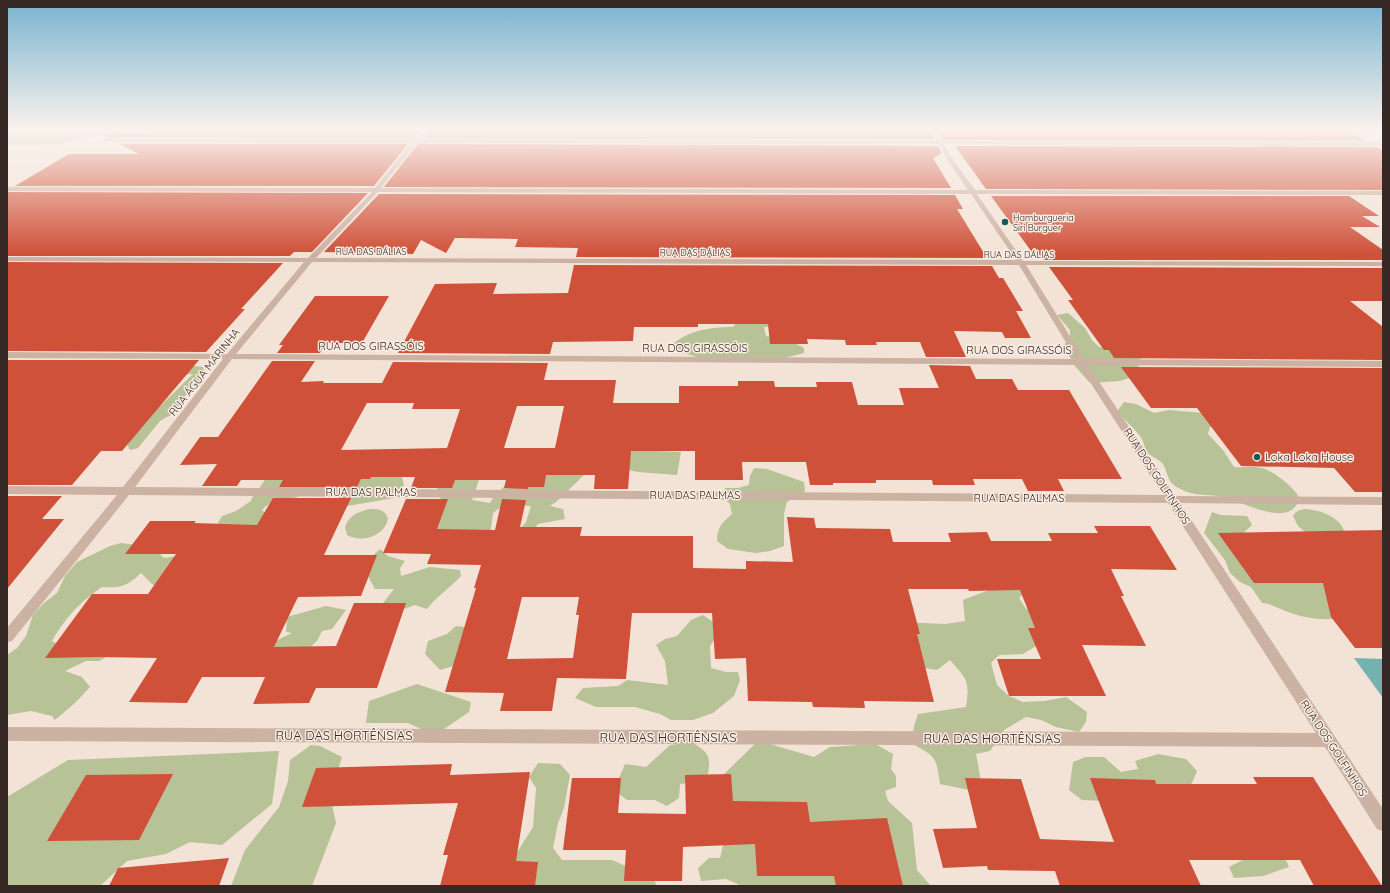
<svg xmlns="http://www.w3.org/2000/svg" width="1390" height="893" font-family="Quicksand,sans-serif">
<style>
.green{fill:#b7c296}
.water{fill:#74b2af}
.building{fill:#cf5139;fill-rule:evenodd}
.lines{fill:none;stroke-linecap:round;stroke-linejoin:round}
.minor{fill:#cbb2a3;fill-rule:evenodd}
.poi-dot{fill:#185a59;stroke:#faeee4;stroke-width:1.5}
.labels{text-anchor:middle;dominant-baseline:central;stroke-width:3;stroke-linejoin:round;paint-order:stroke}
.far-poi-label{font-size:9px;fill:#362925;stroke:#faeee4;text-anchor:start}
.far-street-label{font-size:9px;fill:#362925;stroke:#faeee4}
.street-label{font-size:11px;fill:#362925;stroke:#faeee4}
.poi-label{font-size:11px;fill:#362925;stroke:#faeee4;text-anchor:start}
.near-street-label{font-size:13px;fill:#362925;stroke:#faeee4}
</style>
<rect width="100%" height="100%" fill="#f3e3d7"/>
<path class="green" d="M7,129H126L60,144L7,145Z
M1343,131L1367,134L1366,135L1358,136L1366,142L1311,141L1289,147H1262L1257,142L1258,140L1275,139L1283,141L1284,137L1352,140Z
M1068,313L1085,328L1092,340L1099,347L1146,356L1136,361L1141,374L1120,381L1090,383L1074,365L1064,345L1070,338V330L1057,315Z
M737,314L777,327H764L766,336L791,341L804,348V353L780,359L700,358L681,352L673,344C689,330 712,327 733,327L737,322Z
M172,364L203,367L205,376L184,397L176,412L160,421L138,448L130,450L122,435L151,415L193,374L173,375Z
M1124,402L1136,404L1154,413L1169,410L1203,413L1215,426L1210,427L1208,434L1223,450L1234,467C1243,468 1253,466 1262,468C1274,471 1293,487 1299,497C1294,530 1244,503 1227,498C1207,492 1193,499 1174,485C1167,480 1167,470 1163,464C1159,459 1152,457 1148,453C1144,448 1144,441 1140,436C1134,429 1126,420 1119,414L1118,410Z
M632,450L681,452L677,475L638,472L623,469Z
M754,468L767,469L804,482L805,491L787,502L784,514V546L770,551L756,553L728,549L717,541C717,527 722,523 732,514L730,504L722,497L725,488H738L749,485L750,476Z
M401,472L404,485L394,498L347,506L340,500L335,488L329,487L287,500L276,499L265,507L262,510L269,516L259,530H214L222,516L236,511L251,501C254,490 264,487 266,475Z
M586,473L556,502L550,506L563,509L565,519L538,524L531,534L512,538L526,522L531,506L505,504L493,513L491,529L485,536L428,540L441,500L436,485L438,475L480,477L472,500L490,503C495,493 507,486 513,476Z
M371,509C379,509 386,510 388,519C384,537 361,543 347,535L345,527C349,515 359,511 371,509Z
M1305,509C1320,510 1343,517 1345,535L1305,532L1298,526L1293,516C1296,511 1299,510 1305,509Z
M1212,512L1221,515L1247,516L1252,525L1232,543L1334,574L1343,617C1326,621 1311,619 1294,614C1283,611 1273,604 1262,603L1251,587L1240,582L1230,573L1225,560L1204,533Z
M121,543L153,547L164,558L179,556L163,590L153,585L141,573C129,585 120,589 102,587C79,603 66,617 52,641L56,643L123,648L99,661H86L65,671L82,677L90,687L76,702L55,720L52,716L31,711L7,715V655L17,648L26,636L33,615L44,603L57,593L65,576L77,562L110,546Z
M380,549L388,556L405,561L400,568L401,576L430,567L460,570L461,576C450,588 437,596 427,609L415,605L390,614L381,606L394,589H375L368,576V560Z
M1034,583L1019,598L1026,609L1043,614L1041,643L1023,654L999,655L991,663L997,685L1009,696L1023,702L1044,701L1066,697L1087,712L1086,722L1079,732L1056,727L1041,720L1026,717L1004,730L990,751L976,754L981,781L969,790L940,784C936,756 936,757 911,743L914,726L918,714L966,707C970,680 967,680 950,660L937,670L912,666L902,622L945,624L965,621L963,600L989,590Z
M326,606L346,610L332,629L322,631L317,641L298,658L264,659L275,641L292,633L286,632L287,617Z
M703,615L716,624L720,632L710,646L711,668L726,672H738L740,680L734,696L713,713L693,720H671L660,714L635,707H596L575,698L583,688L618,686L627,680L668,685L665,661L656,645L665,639L677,636L691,620Z
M456,626L474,628L460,664L440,670L425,654L428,641L447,634Z
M417,684L471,702L469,712L444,729H421L408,723H366L369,701Z
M692,742C708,753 711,754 708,774L692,783L680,784L679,798L667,806L655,800H627L614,790L625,764L646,767L670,745Z
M755,744H770L814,757L830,747L860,745H877L893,754L891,769L896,776V787L885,791L888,801L912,823L917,870L931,886H855L846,838L742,805L724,796V774Z
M311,745L320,746L342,757L330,795L336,823L312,886H231L245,850L279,807L288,781L290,760Z
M279,751L272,804L222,845L190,842L166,854L127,861L100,886H7V797L68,760Z
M1158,754L1186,759L1197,771L1189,790L1105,801L1082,800L1069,790L1073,762L1086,757H1104L1121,772L1138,769L1135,761Z
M538,763L560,764L570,775L564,808L558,823L553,848L562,860H612L630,868L655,881L656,886H519L507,868L533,827L536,788L529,777Z
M727,828L822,860L842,886H742L726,879L701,881L698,868L709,858H720Z
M1282,851L1289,867L1263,876L1234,878L1229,867L1252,855Z"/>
<path class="water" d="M1354,658L1383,659V698Z"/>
<path class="building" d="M152,129H422L413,138L107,137L99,132H146Z
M432,129H929L934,139L424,138Z
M936,129H1342L1364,140H943Z
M120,144H408L374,186H15L69,154H139Z
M418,144L938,146L942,153L933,158L951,188L384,187Z
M955,146L1377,147L1383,151V190L986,189Z
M7,192L368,193L312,252H294L290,256H7Z
M379,194L955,195L963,209H957L987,258L576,257L578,248L515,247L518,239L455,238L446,253L421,240L413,254L324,252Z
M991,196H1349L1379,216H1362L1380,227H1350L1383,250V260H1044L1040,255H1034Z
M7,262L283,263L241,309H245L206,352L7,351Z
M574,265L992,266L999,278H1003L1023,311H1016L1031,338H1005L1002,332L954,331L966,357H926L920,342H876L877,345H846L845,340L807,339L808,344H770L768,324H698V327H634L633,341L553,342L550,354L398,353L435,284L497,283L493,294L568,293Z
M1049,267L1383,268V301H1350L1383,327V360L1114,358L1109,350H1104L1068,300H1073Z
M315,296H389L362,343H326L320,353H277L283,345H279Z
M7,360H199L122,451H101L72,485H7Z
M272,361H315L301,382L324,381L323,383H382L393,362L548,363L544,380H616L613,403H679V386H738V381H774L775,387H817L816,382H852L858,405H904L899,388H939L929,365L970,366L976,379H1012L1018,390H1069L1122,479H1058L1064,491H1028L1022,479H973L975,485H933L932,480H876V483H833V485H810L806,462H742L743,480H695V451H631L628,489H594L595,475H546L544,487H528V489L505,488H504L506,480H455L452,488H411L415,477H371L370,479H361L357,487H279L283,480H241L237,486H202L217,464L180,465L200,437H218ZM367,403H414L412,409H460L447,448L341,450ZM517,406H564L555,448H504Z
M1121,367L1383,368V492H1355L1334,468L1241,466L1197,408H1151Z
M7,496H62L42,519H64L7,589Z
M273,498H351L324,555H377L361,596L298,597L274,647L336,646L354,603H406L377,688H316L309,703L253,704L265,677H202L187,703L129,702L157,658L98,657L45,658L92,594H148L176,554H125L150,521H196L194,523L257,525Z
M406,499H448L437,529L495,530L502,499L526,500L520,527H582L580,536H693V568L746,569V561L793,562L787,517L814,518L816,528L890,529L893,542H951L948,533L987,532L991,541H1052L1048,533H1098L1094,526H1150L1177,570L1111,569L1124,596H1121L1146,646L1082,645L1106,696H1009L997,659H1041L1028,628H1035L1020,590L969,591L968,589H908L920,634H917L934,702L864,701L865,708L813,707L812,702L748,701L746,658L715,659L712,613H632L626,679L557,678L552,711H500L504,693L445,692L476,588H474L481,565L427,564L431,554L383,553ZM522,597H579L576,615H579L573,658L507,659Z
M1383,530V648H1355L1331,617L1323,583H1254L1218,533Z
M452,764L450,775L530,772L516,861L538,862L535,886H440L448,855H443L458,803L302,807L316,768Z
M173,774L139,840L47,841L86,775Z
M731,774L733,801L807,802L810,822L887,818L903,886H836L834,876H757L755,844L683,847L682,881H624L626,850H563L572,778H621L618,813L686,814L685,775Z
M1253,777H1313L1382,886H1314L1300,860H1189L1201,886H1060L1055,871L988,870L987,866L943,868L933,829L977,828L965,778L1021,779L1040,839L1114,842L1090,778L1155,780L1156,784H1257Z
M229,858L219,886H109L118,868Z"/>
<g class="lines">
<path class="minor" d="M424,129H430L420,139L937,141L930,129H935L942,141L1383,142V146L944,144L954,161L975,190L1383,191V195L977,194L1023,261L1383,262V266L1026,265L1084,359L1383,361V367L1088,365L1175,496L1383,497V505L1180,503L1383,809V831L1377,829L1325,747L7,741V727L1316,733L1168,503L129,495L12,641L7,642V628L117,495L7,494V486L123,487L223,359L7,358V352L227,354L304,262L7,261V257L308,258L372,192L7,191V187L375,188L411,143L105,142L102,140L105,138L414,139ZM417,143L939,144L948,161L968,190L381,188ZM378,192L971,194L1016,260L316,258ZM312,262L1019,265L1076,359L236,354ZM232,359L1079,365L1163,495L135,487Z"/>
</g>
<linearGradient id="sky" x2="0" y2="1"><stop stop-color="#79b3d1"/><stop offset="0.51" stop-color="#faf2ed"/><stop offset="1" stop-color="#faf2ed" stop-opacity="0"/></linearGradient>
<rect width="1390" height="254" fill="url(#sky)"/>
<g class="poi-dot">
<circle cx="1005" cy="222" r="4"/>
<circle cx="1257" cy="457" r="4"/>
</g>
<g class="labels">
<g class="far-poi-label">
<text x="1013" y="217">Hamburgueria<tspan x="1013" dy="10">Siri Burguer</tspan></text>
</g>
<g class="far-street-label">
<text x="371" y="251">RUA DAS DÁLIAS</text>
<text x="695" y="252">RUA DAS DÁLIAS</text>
<text x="1019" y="254">RUA DAS DÁLIAS</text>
</g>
<g class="street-label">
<text x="371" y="346">RUA DOS GIRASSÓIS</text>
<text x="695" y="348">RUA DOS GIRASSÓIS</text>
<text x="1019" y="350">RUA DOS GIRASSÓIS</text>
<text transform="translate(204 372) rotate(-52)">RUA ÁGUA MARINHA</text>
<text transform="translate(1157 476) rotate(57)">RUA DOS GOLFINHOS</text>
<text x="371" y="492">RUA DAS PALMAS</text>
<text x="695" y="495">RUA DAS PALMAS</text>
<text x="1019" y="498">RUA DAS PALMAS</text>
<text transform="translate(1334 748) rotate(57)">RUA DOS GOLFINHOS</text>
</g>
<g class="poi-label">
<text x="1265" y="457">Loka Loka House</text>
</g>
<g class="near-street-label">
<text x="344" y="735">RUA DAS HORTÊNSIAS</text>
<text x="668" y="737">RUA DAS HORTÊNSIAS</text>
<text x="992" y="738">RUA DAS HORTÊNSIAS</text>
</g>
</g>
<rect width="1390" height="893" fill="none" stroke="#362925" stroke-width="16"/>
</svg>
